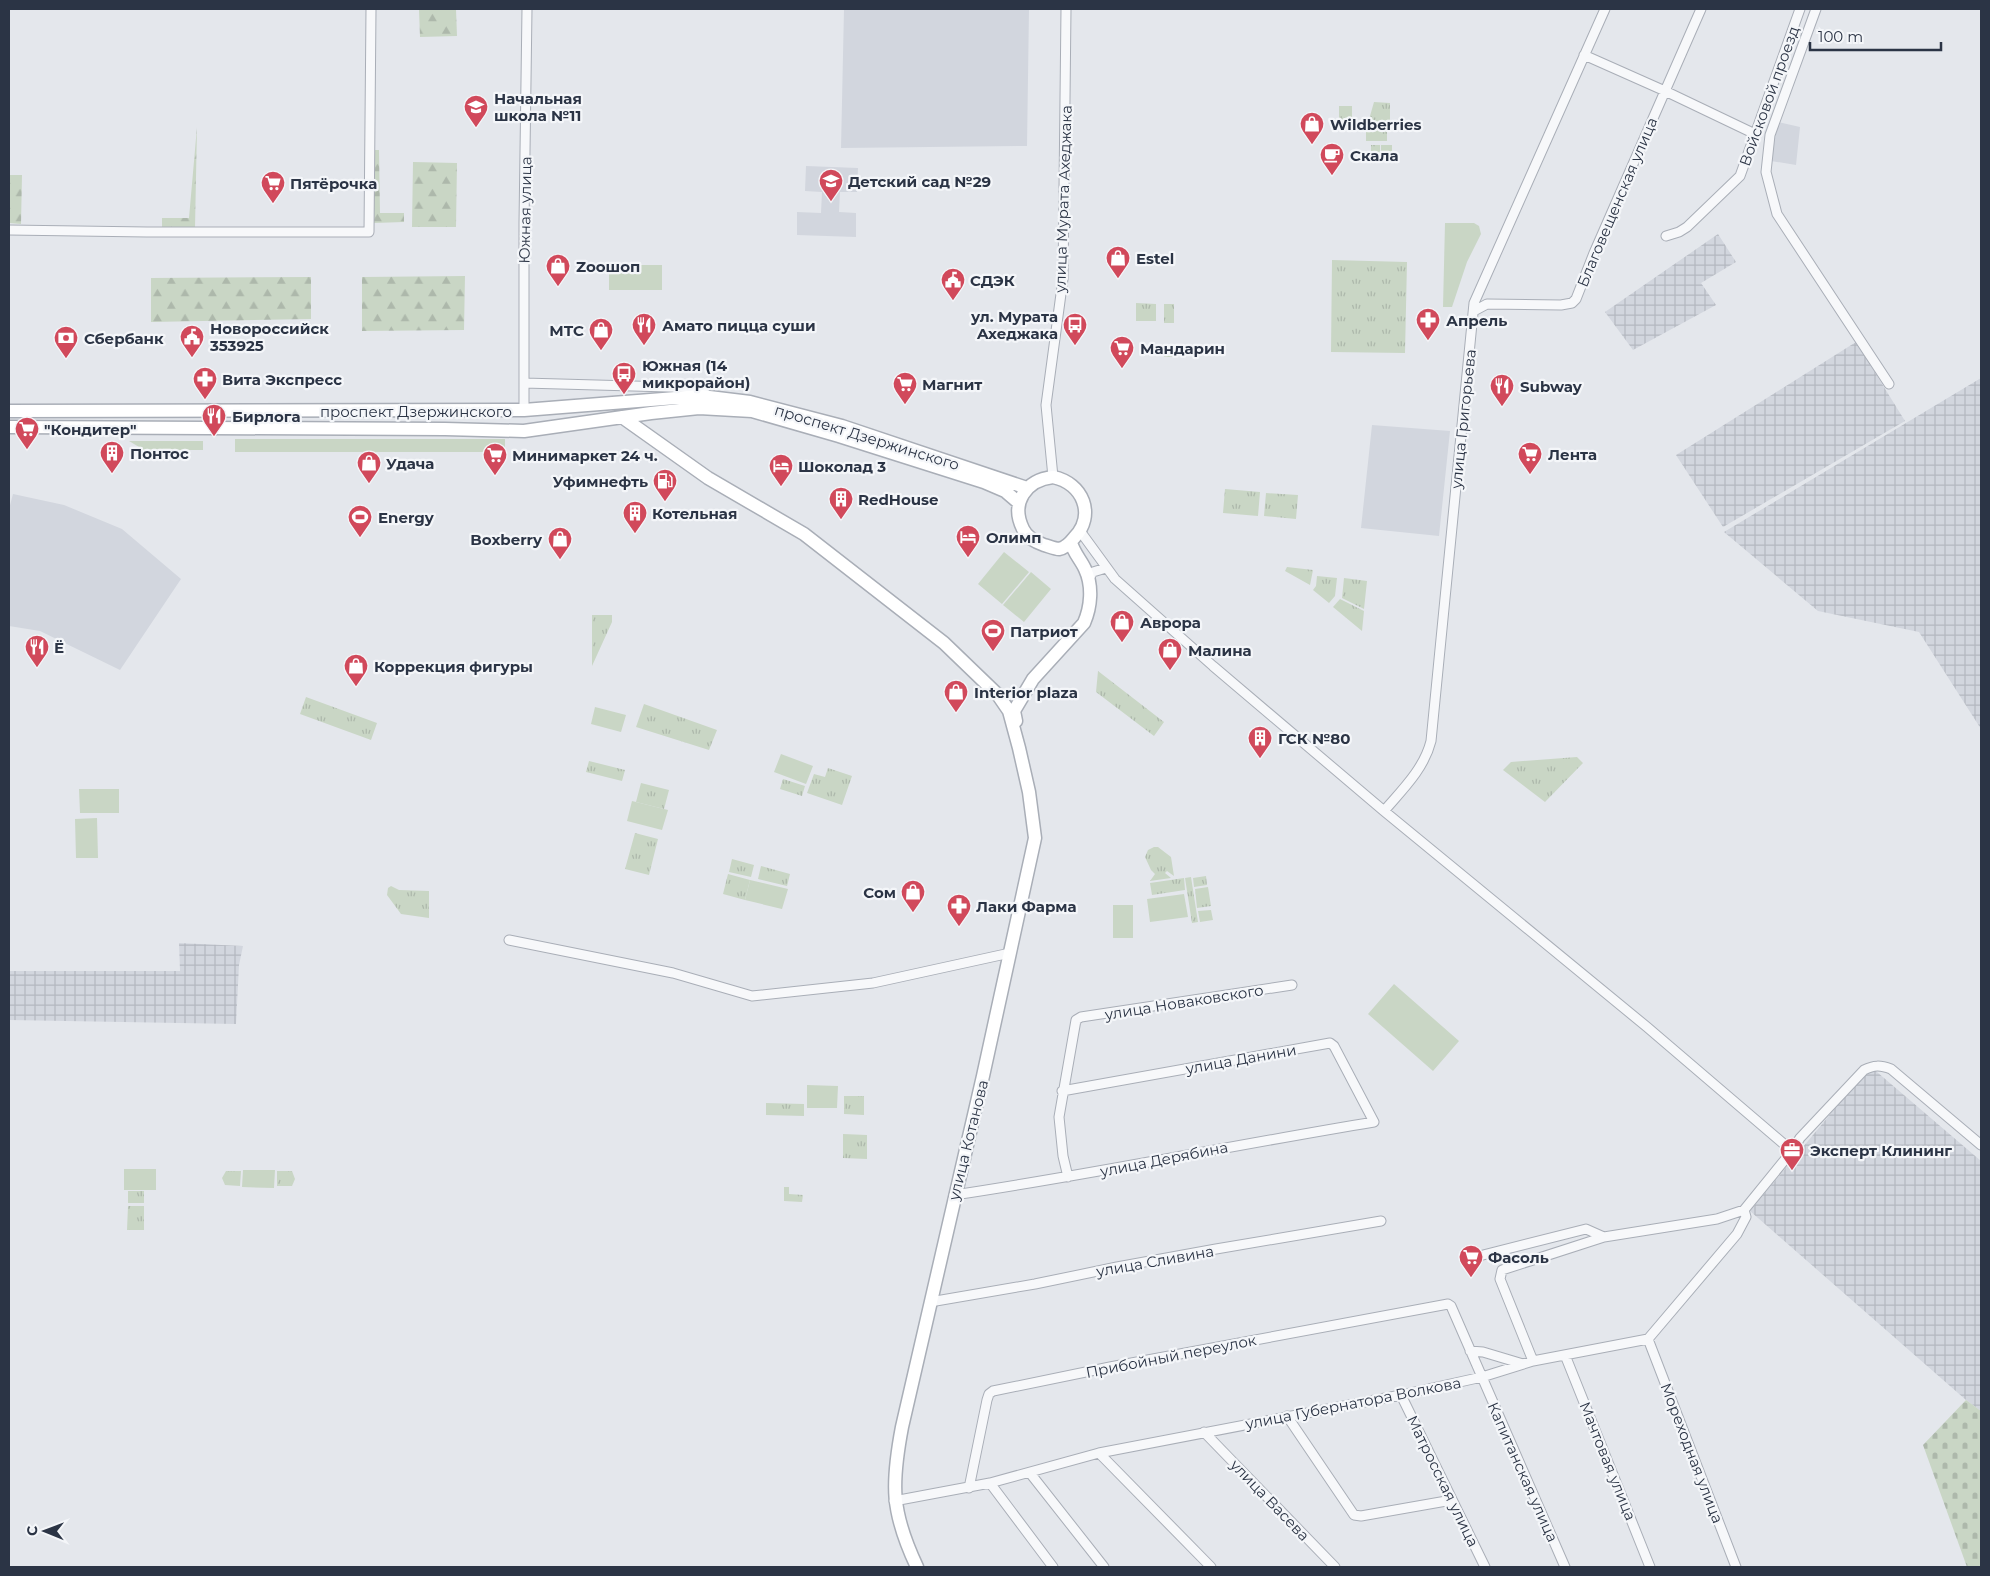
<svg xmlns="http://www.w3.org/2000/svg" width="1990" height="1576" font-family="Montserrat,sans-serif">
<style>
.built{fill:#d2d6de}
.industrial{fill:url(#industrial-grid)}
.green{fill:#c9d6c5}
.forest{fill:url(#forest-firs)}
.cemetery{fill:url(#cemetery-stones)}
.park{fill:url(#park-tufts)}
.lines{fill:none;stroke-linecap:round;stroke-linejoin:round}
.street-casing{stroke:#a9aeb7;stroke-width:11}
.secondary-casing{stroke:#a9aeb7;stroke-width:15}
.street{stroke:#f7f8fa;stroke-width:9}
.secondary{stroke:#fff;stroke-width:12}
.labels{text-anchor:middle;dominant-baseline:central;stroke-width:4.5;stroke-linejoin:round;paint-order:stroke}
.street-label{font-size:15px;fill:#2b3445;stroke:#f4f6f9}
.poi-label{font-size:15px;font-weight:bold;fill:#2b3445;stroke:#f4f6f9;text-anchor:start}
</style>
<defs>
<pattern id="industrial-grid" width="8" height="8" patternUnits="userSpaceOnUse" patternTransform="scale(1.25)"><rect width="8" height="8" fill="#d2d6de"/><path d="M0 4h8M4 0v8" fill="none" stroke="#b4b8c0"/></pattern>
<pattern id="forest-firs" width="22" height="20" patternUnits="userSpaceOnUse" patternTransform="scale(1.25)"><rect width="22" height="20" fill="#c9d6c5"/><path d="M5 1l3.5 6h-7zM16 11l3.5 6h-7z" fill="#adb8ab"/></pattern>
<pattern id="cemetery-stones" width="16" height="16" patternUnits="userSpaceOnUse" patternTransform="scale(1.25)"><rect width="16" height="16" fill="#c9d6c5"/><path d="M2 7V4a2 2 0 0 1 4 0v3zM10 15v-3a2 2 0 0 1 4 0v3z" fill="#adb8ab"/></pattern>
<pattern id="park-tufts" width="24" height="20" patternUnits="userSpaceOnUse" patternTransform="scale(1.25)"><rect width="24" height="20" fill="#c9d6c5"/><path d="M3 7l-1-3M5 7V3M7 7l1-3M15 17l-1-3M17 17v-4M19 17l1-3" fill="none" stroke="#adb8ab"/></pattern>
</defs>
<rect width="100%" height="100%" fill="#e4e7ec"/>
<path class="built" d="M844,9H1029L1027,146L841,148Z
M1778,122L1800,127L1796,165L1771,161Z
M806,166L858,168L857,192H840L839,212L856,213V237L797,235V212L821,213L822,192L805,191Z
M1372,425L1450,431L1439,536L1361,528Z
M13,494L64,505L122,529L181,579L120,670L40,631L9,626V509Z"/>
<path class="industrial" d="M1718,234L1736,262L1701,283L1716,305L1633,350L1605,312Z
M1856,342L1905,421L1723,527L1676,455Z
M1981,378V729L1919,632L1818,611L1724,532Z
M179,943L243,946L239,965L236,1024L9,1020V971H180Z
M1870,1066L1981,1161V1411L1966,1400L1750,1211Z"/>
<path class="green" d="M1445,223H1474L1479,226L1481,234L1467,262L1452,307H1443Z
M609,265H662V290H609Z
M235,439H505V452H235Z
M129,441H203V450H144Z
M1004,552L1029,572L1002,604L978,584Z
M1031,572L1051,589L1024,622L1003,605Z
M595,707L626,715L621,732L591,724Z
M781,754L813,766L806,784L774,772Z
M79,789H119V813H80Z
M632,801L668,810L662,830L627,821Z
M97,818L98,858H76L75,819Z
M750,880L788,889L782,909L745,900Z
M1184,894L1188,917L1150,922L1147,899Z
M1113,905H1133V938H1113Z
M1394,984L1459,1041L1433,1071L1368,1014Z
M807,1085L838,1086L837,1108H807Z
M124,1169H156V1190H124Z
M243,1170H275L274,1188L242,1187Z"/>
<path class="forest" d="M419,9H456L457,36L420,37Z
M197,127L195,228H162V218H189Z
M374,150H379L380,213H404V222L374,223Z
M413,162L457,163L456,227H412Z
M9,175H22L21,224L9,223Z
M465,276L464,330L362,331V277Z
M311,277V319L151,322V278Z"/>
<path class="cemetery" d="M1966,1400L1981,1411V1567H1967L1923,1445Z"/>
<path class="park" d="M1374,102L1390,103V123H1368Z
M1339,106H1352V122H1339Z
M1366,127H1387V141H1366Z
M1371,145H1380V159H1371Z
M1381,145H1392V159H1381Z
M1332,260L1407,262L1405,353L1331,352Z
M1136,303L1156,304V321H1136Z
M1164,304H1174V323H1164Z
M1164,345H1174V357H1164Z
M1225,489L1260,492L1258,516L1223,513Z
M1266,493L1298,495L1296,519L1264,516Z
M1287,567L1313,570L1310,585L1285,571Z
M1317,576L1337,578L1335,596L1329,603L1313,590L1316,586Z
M1344,578L1367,581L1364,609L1342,598Z
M1340,599L1364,611L1362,631L1333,607Z
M592,615H612V622L592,666Z
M1098,671L1164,722L1154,736L1096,692Z
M306,697L377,723L371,740L300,714Z
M644,704L717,730L709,750L636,727Z
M1577,757L1583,763L1545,802L1503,770L1511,762Z
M589,761L625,770L622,781L586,772Z
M828,768L852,776L842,805L807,793L814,774L825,777Z
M783,779L805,786L802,796L780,789Z
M641,783L669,790L664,809L636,802Z
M635,833L658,839L649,875L625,869Z
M1154,847H1158L1171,857L1174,876L1167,871L1165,873L1171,878L1150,881L1155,874L1151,870L1145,857L1148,850Z
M732,859L754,865L751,877L729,872Z
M761,866L790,874L787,886L758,879Z
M728,874L750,880L745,900L723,894Z
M1206,876L1207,885L1194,887L1193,878Z
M1191,877L1198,922L1192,923L1185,878Z
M1184,878L1185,890L1152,895L1150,883Z
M391,886L399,890L429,891V918L401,914L387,895L388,888Z
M1208,887L1211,906L1197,908L1195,889Z
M1211,910L1213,920L1200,922L1198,911Z
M844,1096H864V1115L844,1114Z
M766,1103L804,1104V1116L766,1115Z
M843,1134L867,1135V1159L843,1158Z
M226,1171H241L240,1186L225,1185L222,1178Z
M277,1171H292L295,1179L292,1186H277Z
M784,1187H789V1194L803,1195L802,1202L784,1201Z
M128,1191H144V1203H128Z
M128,1206H144V1230H127Z"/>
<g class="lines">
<defs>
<path id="street" d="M1816,9L1770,135L1766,172L1777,214L1889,384
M1584,55L1665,91L1755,134
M9,230L147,232H369L371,9
M1666,236L1679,232L1687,227L1740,176L1800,9
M1474,311L1487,304L1561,305L1572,303L1576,299L1594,253L1701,9
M524,383L705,388
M524,410V223L527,9
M1053,477L1046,405L1063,279L1066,9
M1080,531L1115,579L1213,666L1384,811L1647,1027L1792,1151
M1089,578L1093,572L1106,568
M1384,811C1402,790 1424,769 1431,741L1474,303L1605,9
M509,940L673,973L752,996L873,983L1010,953
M1068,1177L1063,1156L1059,1117L1076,1020L1081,1017L1292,985
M954,1195C1095,1174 1234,1145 1374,1122L1334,1046L1330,1043L1062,1091
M1483,1255L1586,1229L1604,1237L1717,1219L1744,1210
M930,1302L1035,1284L1117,1267L1216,1249L1381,1221
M1648,1339L1736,1567
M1470,1351L1483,1352L1523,1364
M1565,1355L1650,1567
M1533,1361L1500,1279L1502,1270L1604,1237
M1401,1395L1485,1567
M1287,1416L1354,1515L1361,1516L1452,1500
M1204,1432L1335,1567
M1099,1453L1211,1567
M1030,1473L1104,1567
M990,1483L1053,1567
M969,1488L987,1400L989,1394L993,1391L1110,1367L1448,1304L1451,1306L1565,1567
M894,1501L990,1483L1099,1453L1401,1395L1482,1377L1533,1361L1648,1339L1737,1234L1746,1217L1744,1210L1792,1151L1800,1138L1864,1070C1874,1065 1880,1065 1891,1069L1981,1145"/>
<path id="secondary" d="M9,411L524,410L701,396L750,402L842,426L1027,488
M622,417L708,478L804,534L944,643L998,695L1009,711L1019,748L1029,792L1035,838L983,1076L902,1427C891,1485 891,1512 917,1567
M9,427L445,429L524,431L651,413L699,408L752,411L839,436L984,482L1005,491L1019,503
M1053,477C1083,483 1096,515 1074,538C1070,543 1065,548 1059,549C1055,549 1048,546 1044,545C1036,542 1027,538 1023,529C1010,503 1026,480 1053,477Z
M1016,721L1014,711L1033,679L1084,623C1091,607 1093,586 1085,569C1081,560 1073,552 1071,542"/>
</defs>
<use href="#street" class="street-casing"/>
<use href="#secondary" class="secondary-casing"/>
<use href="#street" class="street"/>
<use href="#secondary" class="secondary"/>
</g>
<defs>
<symbol id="school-pin" viewBox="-11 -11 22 30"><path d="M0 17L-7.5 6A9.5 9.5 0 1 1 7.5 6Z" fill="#d1495b" stroke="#f4f6f9"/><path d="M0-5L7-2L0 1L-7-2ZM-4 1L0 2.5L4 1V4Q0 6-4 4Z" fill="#fff"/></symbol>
<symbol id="shop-pin" viewBox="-11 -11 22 30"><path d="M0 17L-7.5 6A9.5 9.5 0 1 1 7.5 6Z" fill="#d1495b" stroke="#f4f6f9"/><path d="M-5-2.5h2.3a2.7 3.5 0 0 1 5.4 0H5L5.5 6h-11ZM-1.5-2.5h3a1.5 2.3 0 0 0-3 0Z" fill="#fff"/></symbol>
<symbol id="cafe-pin" viewBox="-11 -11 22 30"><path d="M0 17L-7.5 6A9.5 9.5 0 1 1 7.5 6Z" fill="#d1495b" stroke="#f4f6f9"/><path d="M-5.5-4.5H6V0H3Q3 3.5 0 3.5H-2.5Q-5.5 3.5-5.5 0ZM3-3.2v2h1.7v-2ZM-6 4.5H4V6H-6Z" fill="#fff"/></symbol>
<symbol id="supermarket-pin" viewBox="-11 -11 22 30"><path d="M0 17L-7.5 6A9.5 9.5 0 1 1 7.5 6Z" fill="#d1495b" stroke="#f4f6f9"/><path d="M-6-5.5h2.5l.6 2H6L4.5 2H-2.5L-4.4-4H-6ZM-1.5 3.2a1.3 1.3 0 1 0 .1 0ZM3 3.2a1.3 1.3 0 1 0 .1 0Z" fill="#fff"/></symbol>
<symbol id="civic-pin" viewBox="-11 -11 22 30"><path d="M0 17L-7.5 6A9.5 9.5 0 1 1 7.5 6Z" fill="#d1495b" stroke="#f4f6f9"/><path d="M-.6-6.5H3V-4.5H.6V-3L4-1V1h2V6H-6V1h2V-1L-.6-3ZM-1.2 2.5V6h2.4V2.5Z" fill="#fff"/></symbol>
<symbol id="pharmacy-pin" viewBox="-11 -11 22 30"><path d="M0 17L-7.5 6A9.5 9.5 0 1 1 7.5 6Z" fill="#d1495b" stroke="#f4f6f9"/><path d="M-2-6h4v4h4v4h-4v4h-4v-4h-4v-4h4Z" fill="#fff"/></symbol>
<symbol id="restaurant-pin" viewBox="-11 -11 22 30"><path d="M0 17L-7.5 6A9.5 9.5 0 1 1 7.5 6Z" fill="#d1495b" stroke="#f4f6f9"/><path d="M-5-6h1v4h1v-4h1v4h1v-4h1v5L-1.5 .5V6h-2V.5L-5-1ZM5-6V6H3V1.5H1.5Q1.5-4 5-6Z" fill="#fff"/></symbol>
<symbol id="bus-pin" viewBox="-11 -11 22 30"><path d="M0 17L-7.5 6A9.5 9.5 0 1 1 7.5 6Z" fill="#d1495b" stroke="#f4f6f9"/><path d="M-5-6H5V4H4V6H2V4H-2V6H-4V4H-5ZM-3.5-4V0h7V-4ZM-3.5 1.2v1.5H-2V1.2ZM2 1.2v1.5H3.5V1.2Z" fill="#fff"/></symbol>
<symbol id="bank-pin" viewBox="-11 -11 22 30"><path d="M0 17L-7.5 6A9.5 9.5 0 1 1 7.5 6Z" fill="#d1495b" stroke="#f4f6f9"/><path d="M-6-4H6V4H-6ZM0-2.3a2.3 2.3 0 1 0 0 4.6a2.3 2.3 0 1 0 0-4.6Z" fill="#fff"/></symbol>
<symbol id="building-pin" viewBox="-11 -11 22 30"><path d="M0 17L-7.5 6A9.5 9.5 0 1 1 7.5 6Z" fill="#d1495b" stroke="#f4f6f9"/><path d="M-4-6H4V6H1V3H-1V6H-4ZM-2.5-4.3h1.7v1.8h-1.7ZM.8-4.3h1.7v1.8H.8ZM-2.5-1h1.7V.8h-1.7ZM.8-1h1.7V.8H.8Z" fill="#fff"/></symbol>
<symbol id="hotel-pin" viewBox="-11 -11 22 30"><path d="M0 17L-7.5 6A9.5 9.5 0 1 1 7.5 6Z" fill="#d1495b" stroke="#f4f6f9"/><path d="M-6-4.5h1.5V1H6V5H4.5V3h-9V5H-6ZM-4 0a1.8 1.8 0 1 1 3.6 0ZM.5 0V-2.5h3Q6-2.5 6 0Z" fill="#fff"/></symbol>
<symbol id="fuel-pin" viewBox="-11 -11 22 30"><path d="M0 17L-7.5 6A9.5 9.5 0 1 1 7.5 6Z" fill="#d1495b" stroke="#f4f6f9"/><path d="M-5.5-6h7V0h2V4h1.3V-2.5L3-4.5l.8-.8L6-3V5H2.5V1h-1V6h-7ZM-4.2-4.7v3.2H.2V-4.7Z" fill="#fff"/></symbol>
<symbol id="stadium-pin" viewBox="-11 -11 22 30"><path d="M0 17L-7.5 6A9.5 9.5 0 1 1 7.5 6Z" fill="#d1495b" stroke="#f4f6f9"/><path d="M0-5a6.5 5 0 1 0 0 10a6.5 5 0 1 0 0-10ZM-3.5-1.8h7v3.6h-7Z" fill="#fff"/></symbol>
<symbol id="office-pin" viewBox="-11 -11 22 30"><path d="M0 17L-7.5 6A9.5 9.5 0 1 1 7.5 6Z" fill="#d1495b" stroke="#f4f6f9"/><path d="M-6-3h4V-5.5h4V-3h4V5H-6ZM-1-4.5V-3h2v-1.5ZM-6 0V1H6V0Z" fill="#fff"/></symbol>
</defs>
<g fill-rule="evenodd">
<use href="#school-pin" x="462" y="93" width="28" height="38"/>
<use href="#shop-pin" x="1298" y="110" width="28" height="38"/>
<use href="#cafe-pin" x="1318" y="141" width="28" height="38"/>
<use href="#school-pin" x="817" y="167" width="28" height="38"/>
<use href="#supermarket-pin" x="259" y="169" width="28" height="38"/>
<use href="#shop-pin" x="1104" y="244" width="28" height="38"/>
<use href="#shop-pin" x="544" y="252" width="28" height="38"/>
<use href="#civic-pin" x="939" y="266" width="28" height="38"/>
<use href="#pharmacy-pin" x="1414" y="306" width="28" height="38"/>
<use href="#restaurant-pin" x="630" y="311" width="28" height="38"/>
<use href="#bus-pin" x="1061" y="311" width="28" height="38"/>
<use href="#shop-pin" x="587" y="316" width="28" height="38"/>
<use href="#civic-pin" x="178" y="323" width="28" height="38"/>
<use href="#bank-pin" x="52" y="324" width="28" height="38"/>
<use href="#supermarket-pin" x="1108" y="334" width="28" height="38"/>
<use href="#bus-pin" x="610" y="360" width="28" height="38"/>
<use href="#pharmacy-pin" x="191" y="365" width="28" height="38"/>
<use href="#supermarket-pin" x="891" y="370" width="28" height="38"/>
<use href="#restaurant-pin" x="1488" y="372" width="28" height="38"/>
<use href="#restaurant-pin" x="200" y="402" width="28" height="38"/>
<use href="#supermarket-pin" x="13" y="415" width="28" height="38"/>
<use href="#building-pin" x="98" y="439" width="28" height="38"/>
<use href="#supermarket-pin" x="1516" y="440" width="28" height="38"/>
<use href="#supermarket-pin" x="481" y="441" width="28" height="38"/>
<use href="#shop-pin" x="355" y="449" width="28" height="38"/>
<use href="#hotel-pin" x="767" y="452" width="28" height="38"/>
<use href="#fuel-pin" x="651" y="467" width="28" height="38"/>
<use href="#building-pin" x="827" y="485" width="28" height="38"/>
<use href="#building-pin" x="621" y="499" width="28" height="38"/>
<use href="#stadium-pin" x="346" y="503" width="28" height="38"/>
<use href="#hotel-pin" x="954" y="523" width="28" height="38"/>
<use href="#shop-pin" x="546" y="525" width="28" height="38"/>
<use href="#shop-pin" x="1108" y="608" width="28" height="38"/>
<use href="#stadium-pin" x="979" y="617" width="28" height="38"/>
<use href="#restaurant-pin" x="23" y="633" width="28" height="38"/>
<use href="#shop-pin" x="1156" y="636" width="28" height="38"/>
<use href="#shop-pin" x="342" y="652" width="28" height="38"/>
<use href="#shop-pin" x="942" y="678" width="28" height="38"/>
<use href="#building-pin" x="1246" y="724" width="28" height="38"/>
<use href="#shop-pin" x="899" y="878" width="28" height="38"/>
<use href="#pharmacy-pin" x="945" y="892" width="28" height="38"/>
<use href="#office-pin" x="1778" y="1136" width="28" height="38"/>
<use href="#supermarket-pin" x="1457" y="1243" width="28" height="38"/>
</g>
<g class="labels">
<g class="street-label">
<text transform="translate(1769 96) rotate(-70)">Войсковой проезд</text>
<text transform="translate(1063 199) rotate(-88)">улица Мурата Ахеджака</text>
<text transform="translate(1617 202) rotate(-67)">Благовещенская улица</text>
<text transform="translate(525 210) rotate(-89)">Южная улица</text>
<text x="416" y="411">проспект Дзержинского</text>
<text transform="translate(1463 419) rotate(-84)">улица Григорьева</text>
<text transform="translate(867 437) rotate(17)">проспект Дзержинского</text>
<text transform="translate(1184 1002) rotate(-9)">улица Новаковского</text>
<text transform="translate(1241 1059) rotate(-10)">улица Данини</text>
<text transform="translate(968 1140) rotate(-76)">улица Котанова</text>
<text transform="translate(1164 1159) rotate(-11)">улица Дерябина</text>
<text transform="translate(1155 1261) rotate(-10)">улица Сливина</text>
<text transform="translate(1171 1356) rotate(-11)">Прибойный переулок</text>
<text transform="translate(1353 1403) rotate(-11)">улица Губернатора Волкова</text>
<text transform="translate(1692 1453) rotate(69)">Мореходная улица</text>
<text transform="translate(1608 1461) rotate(68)">Мачтовая улица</text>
<text transform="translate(1523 1472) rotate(66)">Капитанская улица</text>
<text transform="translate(1443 1481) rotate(64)">Матросская улица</text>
<text transform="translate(1270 1500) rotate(46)">улица Васева</text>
</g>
<g class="poi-label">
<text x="494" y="98">Начальная<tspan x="494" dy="17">школа №11</tspan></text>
<text x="1330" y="124">Wildberries</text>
<text x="1350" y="155">Скала</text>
<text x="848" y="181">Детский сад №29</text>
<text x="290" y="183">Пятёрочка</text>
<text x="1136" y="258">Estel</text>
<text x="576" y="266">Zooшоп</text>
<text x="970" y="280">СДЭК</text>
<text x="1058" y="316" text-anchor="end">ул. Мурата<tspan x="1058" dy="17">Ахеджака</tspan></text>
<text x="1446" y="320">Апрель</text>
<text x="662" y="325">Амато пицца суши</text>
<text x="210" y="328">Новороссийск<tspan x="210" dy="17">353925</tspan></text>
<text x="584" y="330" text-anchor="end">МТС</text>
<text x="84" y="338">Сбербанк</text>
<text x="1140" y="348">Мандарин</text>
<text x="642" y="365">Южная (14<tspan x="642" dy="17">микрорайон)</tspan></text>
<text x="222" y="379">Вита Экспресс</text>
<text x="922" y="384">Магнит</text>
<text x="1520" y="386">Subway</text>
<text x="232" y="416">Бирлога</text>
<text x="44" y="429">"Кондитер"</text>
<text x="130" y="453">Понтос</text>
<text x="1548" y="454">Лента</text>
<text x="512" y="455">Минимаркет 24 ч.</text>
<text x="386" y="463">Удача</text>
<text x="798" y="466">Шоколад 3</text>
<text x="648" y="481" text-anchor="end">Уфимнефть</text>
<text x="858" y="499">RedHouse</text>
<text x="652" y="513">Котельная</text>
<text x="378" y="517">Energy</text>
<text x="986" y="537">Олимп</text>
<text x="542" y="539" text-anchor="end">Boxberry</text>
<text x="1140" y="622">Аврора</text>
<text x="1010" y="631">Патриот</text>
<text x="54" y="647">Ё</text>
<text x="1188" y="650">Малина</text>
<text x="374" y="666">Коррекция фигуры</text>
<text x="974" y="692">Interior plaza</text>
<text x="1278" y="738">ГСК №80</text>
<text x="896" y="892" text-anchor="end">Сом</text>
<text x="976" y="906">Лаки Фарма</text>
<text x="1810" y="1150">Эксперт Клининг</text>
<text x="1488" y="1257">Фасоль</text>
</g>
</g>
<rect width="1990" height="1576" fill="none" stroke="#2b3445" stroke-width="20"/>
<g transform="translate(45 1531) rotate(271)" stroke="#f4f6f9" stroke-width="4" paint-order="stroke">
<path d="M0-4L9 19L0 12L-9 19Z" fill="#2b3445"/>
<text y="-8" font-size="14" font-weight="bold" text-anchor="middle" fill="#2b3445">С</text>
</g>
<path d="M1810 42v8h131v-8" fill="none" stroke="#2b3445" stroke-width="2.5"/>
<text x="1818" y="42" font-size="15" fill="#2b3445" stroke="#f4f6f9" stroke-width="4" paint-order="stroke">100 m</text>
</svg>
